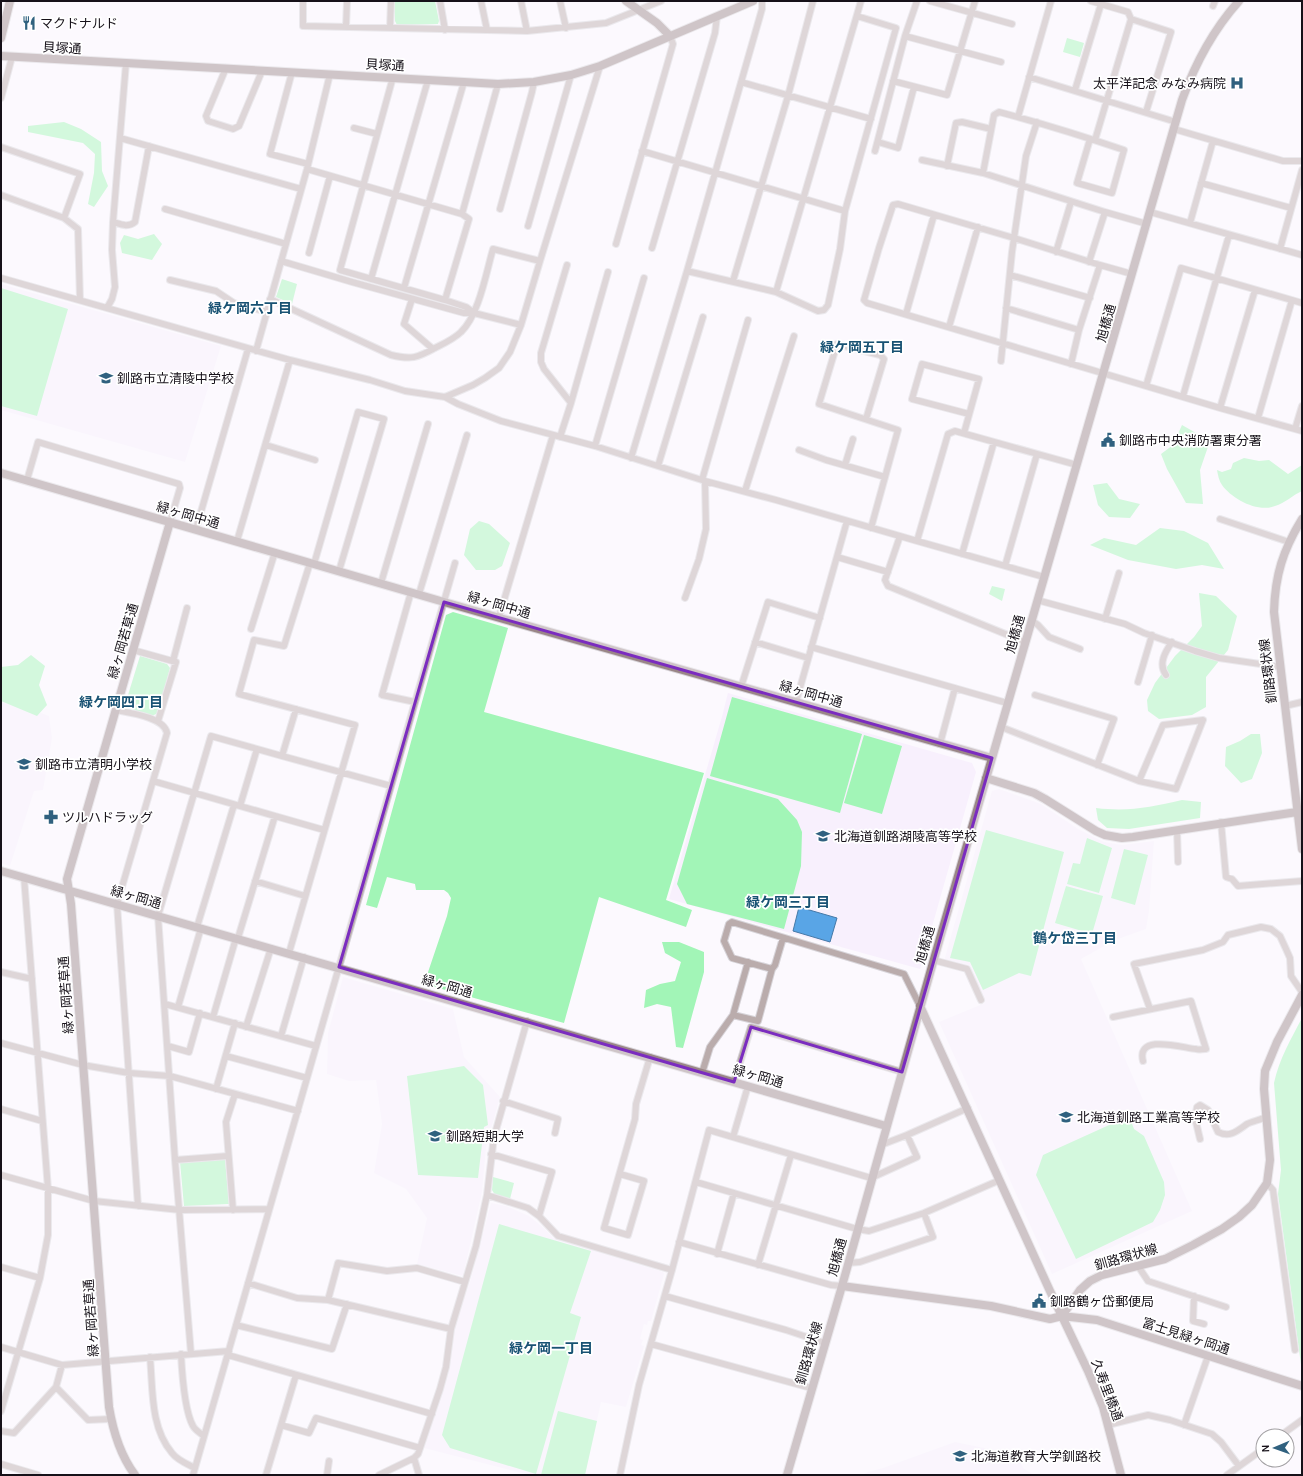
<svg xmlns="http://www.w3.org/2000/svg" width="1303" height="1476" font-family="Karla,'Noto Sans JP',sans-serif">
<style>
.built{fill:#f8f0fd}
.green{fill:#a2f5b7}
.water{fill:#59a5e6;stroke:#4579a8}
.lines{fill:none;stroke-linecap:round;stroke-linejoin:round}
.street-casing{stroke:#d7d4d9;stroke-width:8}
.secondary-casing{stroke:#d7d4d9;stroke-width:10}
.street{stroke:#baacac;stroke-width:6}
.secondary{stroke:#9a8687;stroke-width:8}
.marked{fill:none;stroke:#7b2cbf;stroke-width:3;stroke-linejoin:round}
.labels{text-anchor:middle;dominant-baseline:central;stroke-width:3.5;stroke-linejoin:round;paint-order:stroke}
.poi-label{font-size:13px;fill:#161119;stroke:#fff;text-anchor:start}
.street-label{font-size:13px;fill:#161119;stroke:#fff}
.neighbourhood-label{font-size:14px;font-weight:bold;fill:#185273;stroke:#fff}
</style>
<rect width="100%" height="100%" fill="#fcf9fe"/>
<path class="built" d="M1,284L221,346L185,462L1,410Z
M728,693L972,763L976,772L920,969L669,899L723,713Z
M1,703L18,704L49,716L52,738L43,790L34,791L10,866L1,863Z
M999,789L1041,804L1078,829L1104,842L1122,845L1154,841L1149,911L1146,929L1115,940L1081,959L1192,1211L1052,1274L939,1022L985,1003L968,966L944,961L992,791Z
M343,977L453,1009L464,1057L500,1097L486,1147L482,1192L463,1276L417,1264L427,1218L406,1189L374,1173L382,1124L376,1080L349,1081L327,1074L328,1033Z
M491,1203L506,1206L529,1216L545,1229L553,1238L663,1272L664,1274L651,1321H648L647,1325L644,1324L640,1339L643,1340L641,1345L644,1346L626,1407L601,1402L585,1475H530L424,1448L448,1370L453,1334L458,1315L470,1282Z
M955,1442L989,1449L1021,1463L1023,1468L1034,1475H862L868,1472L883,1468Z"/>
<path class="green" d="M394,1H435L439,21L438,24L397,25L395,21Z
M1067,38L1084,43L1080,57L1063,52Z
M64,122L81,129L101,142L102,171L108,186L94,207L88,204L94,173L95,154L83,143L28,132V126Z
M154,234L162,244L152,260L122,253L120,243L124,235L138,239Z
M282,279L297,284L292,304L276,297Z
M1,288L68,309L37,416L1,406Z
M1182,425L1210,441L1200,470L1203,504L1186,503L1167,469L1161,454L1173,445Z
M1244,458L1259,461L1269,460L1288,474L1302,465V491C1293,495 1285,503 1275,506C1258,513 1232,499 1222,485C1219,481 1218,475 1217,470L1222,472L1231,469L1233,463Z
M1107,483L1119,499L1140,504L1130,518L1109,517L1098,505L1093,485Z
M479,521L489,524L510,543L502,566L495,570H476L464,555L470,529Z
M1160,528L1184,531L1208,543L1224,569L1202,565L1176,569L1128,560L1090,545L1104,538L1136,545Z
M992,586L1005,589L1002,601L989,594Z
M1199,593L1216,596L1237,616L1228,650L1206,677V707L1192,715L1159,719L1148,711L1147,700L1155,683L1175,656L1194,637L1202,626Z
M453,612L508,628L484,712L704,773L666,900L692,910L686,927L599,897L564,1023L424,984L447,916L451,898L448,893L444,890H416L415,884L387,877L377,908L366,905L446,615Z
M31,655L45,666L39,685L47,705L37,716L1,701V667L18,665Z
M140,656L167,664L170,668L158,713L152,716L124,708Z
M732,697L862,734L840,813L710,776Z
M1251,734H1260L1262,753L1252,779L1241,783L1225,766L1226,747L1240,741Z
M864,735L902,746L882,814L844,803Z
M707,778L778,799L797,820L802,832L801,866L784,929L687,904L677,884Z
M1182,800L1201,802L1200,818L1129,829L1107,828L1098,820L1096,808C1129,812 1151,807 1182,800Z
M986,830L1064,852L1031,976L1019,973L983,990L970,962L950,958Z
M1087,838L1112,848L1099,893L1067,884L1073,863L1080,864Z
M1124,849L1148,855L1135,905L1111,898Z
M1066,886L1103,896L1092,934L1055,923Z
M662,942H679L704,952V972L683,1048L676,1047L671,1007L657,1004L644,1008L646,990L660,984L675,981L681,962L665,953Z
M1302,1018V1372L1278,1194L1281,1170L1274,1083C1279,1059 1291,1039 1302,1018Z
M464,1066L483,1085L488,1125L484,1127L478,1178L418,1175L407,1076Z
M1129,1116L1134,1129L1144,1136L1164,1182L1165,1195L1160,1210L1153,1222L1076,1259L1036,1175L1043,1155Z
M225,1159L229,1204L184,1206L180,1162Z
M493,1177L514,1183L510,1199L495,1195L492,1190Z
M499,1224L591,1251L570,1313L581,1317L536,1474L450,1448L442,1435Z
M558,1411L597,1421L585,1475H541Z"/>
<path class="water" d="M799,907L837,918L830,942L793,931Z"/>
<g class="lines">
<defs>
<path id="street" d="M303,1V26L527,31L606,23L661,1
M440,1L445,30
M481,1L487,30
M521,1L527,31
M560,1L566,28
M930,1L1012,24
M1091,1L1128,12L1131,19L1171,32L1146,112
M1213,6L1215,1
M346,27L347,1
M390,28L391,1
M905,36L1001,62
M226,68L206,116L208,121L233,129L239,126L262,71
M292,72L270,154L308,164
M393,77L340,270L445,300L466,307L474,313
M1029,77L1176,122
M893,81L947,95L975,1
M741,82L871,119
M1075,90L1101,4
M1,98L12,57
M1018,117L1051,1
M354,128L377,134
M1174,129L1283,161H1302
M120,138L301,189
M1095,140L1131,19
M878,142L898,148L914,87
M1,147L80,174L64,218L78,229L80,300
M642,151L845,211
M875,151L905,36L917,1
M922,160L983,173L1105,212L1089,262
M947,166L956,123L962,122L991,129
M307,169L462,214
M983,173L994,115L999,112C1041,123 1083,136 1124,150L1112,193L1077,183L1090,139
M1201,183L1291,208
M1,195L64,218
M165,209L286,244
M500,209L532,92L534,82
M1105,212L1147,224
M1150,212L1302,255
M113,222C120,224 128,228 135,222L149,146
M1190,223L1213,141
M528,226L571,75
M616,244L673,44L670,36
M652,248L715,33L717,16
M1280,249L1302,170
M1056,252L1071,202
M309,253L330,176
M281,261L352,282L464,313H474L521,325
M1100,265L1132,274
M687,271L776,292L818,311L824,310L828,305L840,249L845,211L896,28L857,16
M1010,275L1090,298
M1,278L290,360L370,380L405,391L445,397L473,385L485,378L499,368L510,352L521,325L540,261L600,66
M371,279L428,80
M170,280L216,291L234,303L267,312
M733,281L788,96L813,1
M404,288L464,82
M776,292L861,1
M270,299L391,355C411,360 417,358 435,348C443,344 454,339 461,332C479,315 486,273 493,249L540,261
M412,299L404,324L433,349
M445,300L469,219L462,214L498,84
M107,308L112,299L115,287L112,250L113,222L126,63
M1006,308L1079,330L1100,265L1014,238L898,204L893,205L879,248L864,300L867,303L1220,408L1302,431
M906,314L934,215
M949,327L978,227
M256,351L307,169L330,74
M1001,361L1012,252L1026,156L1037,122
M1071,364L1079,330
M1146,386L1181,268L1302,303
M1183,396L1229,235
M445,397L458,404L501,421L595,446L705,481L776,500L917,541L1044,577
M571,403L608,272
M1220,408L1255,290
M1258,418L1292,300
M866,419L884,359L880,355L837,344L819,404L898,430L871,528
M1295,429L1302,406
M964,433L979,379L922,364L912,399L969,414
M560,437L571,403L544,369L541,362V353L567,265
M266,445L315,460
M595,446L644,278
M799,450L826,460L885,477
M631,458L687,271L762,9V1
M845,465L853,439
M658,466L703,317
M27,480L38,442L179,484L180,488L170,522
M702,480L748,320
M745,491L794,336
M1220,519L1289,542
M196,529L248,349
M900,536L885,580L888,586L1025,642
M237,541L290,360
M917,541L948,434L955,431L1077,465
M962,554L994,442
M837,557L888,572
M314,564L358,412L384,419L339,571
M1005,566L1037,454
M381,583L428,424
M411,592L382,695L415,702
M419,594L467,435
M685,598L699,559L706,529L705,481
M1037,600L1125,624L1144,633L1195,651L1219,658L1280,667
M499,617L553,435
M1105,619L1119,573
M1031,620L1038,625L1049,637L1080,649
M251,629L275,552
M755,642L808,658
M811,647L1007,703
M133,650L176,662L158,721
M173,661L187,608
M1166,675C1158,664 1165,652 1172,642
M1138,682L1152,635
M741,687L768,602L820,618
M1035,695L1114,719L1097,765
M796,702L847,521
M1285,706L1302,702
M296,709L282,756L391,786
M115,710C130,713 164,717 167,733L117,904L138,1206
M1001,727L1139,781L1176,789L1203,720L1163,725L1139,781
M940,744L955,688
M153,781L275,816L238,938
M240,806L257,749
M275,816L324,830
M1221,822L1226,877L1232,879L1238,886L1302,881
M1177,830L1178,862
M255,881L305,896
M197,927L234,805
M289,953L355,725L239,694L254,640L284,646L310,563
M933,960L967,969L981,1000
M772,969L775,965L783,938
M1,972L32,979
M165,1004L316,1046
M178,1007L201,928
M1150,1009L1134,964L1203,950L1223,942L1228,935L1261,927L1271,929L1280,936L1286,949L1290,958L1291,976L1302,992
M733,1015L758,1021L772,969L732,958L724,941L729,924L732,922L904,974L920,1006
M213,1017L236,938
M1113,1017L1191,1001L1206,1049C1202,1049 1199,1050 1196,1049C1183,1048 1136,1033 1143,1061
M246,1027L271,948
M281,1036L304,957
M1,1043L83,1065L129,1073L170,1076L298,1111
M168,1046L189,1052L200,1013
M226,1056L307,1078
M702,1073L710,1047L733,1015L748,962
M734,1082L751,1027L902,1072
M216,1089L235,1023
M503,1101L558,1119L555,1133
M1,1109L42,1121
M733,1137L748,1086
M1200,1139L1195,1118L1197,1107L1200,1105L1208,1110L1218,1132C1230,1138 1237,1131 1247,1124C1253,1121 1260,1120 1266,1117
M881,1145L907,1135L968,1108
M491,1154L552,1172L539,1216
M175,1160L228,1156
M620,1174L644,1181L628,1235L604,1228L635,1119L636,1104L650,1057
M1,1175L94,1201L180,1210L269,1209
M696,1182L857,1229L869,1231L924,1213L1000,1180
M1267,1183L1273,1190L1295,1350
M487,1195L528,1208L539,1216L558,1236L672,1270
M233,1210L226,1122L235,1094
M679,1242L831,1285L842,1286
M717,1254L734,1193
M848,1263L860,1262L933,1237L924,1213
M758,1265L791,1155
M1138,1266L1148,1281L1226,1307
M1,1267L40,1278
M248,1283L297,1298L328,1300L451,1329
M665,1296L786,1330L825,1343
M1194,1296L1193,1321L1204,1324
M328,1300L338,1263L387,1271L417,1268L465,1282
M236,1325L332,1349L347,1304
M651,1344L811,1388
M1,1347L62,1365L229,1351
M181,1354C182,1373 184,1410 193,1426C195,1430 200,1433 204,1436
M191,1354L175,1160L158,916L211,736L282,756
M228,1355L432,1414
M150,1357C153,1389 150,1427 172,1453C177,1460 187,1464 195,1468
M56,1387L88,1420L111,1419
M1,1411L40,1278L48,1235V1189L24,877
M281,1425L296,1375
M1108,1425L1148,1415L1170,1420L1212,1434L1221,1442L1239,1466
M1184,1425L1208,1356
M1,1431L14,1433L56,1387L62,1365
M1280,1436L1302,1420
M414,1458L419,1475
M1,1464L38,1475
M193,1475L455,563
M266,1475L281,1425L309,1433L316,1418L420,1448
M327,1475L329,1461
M379,1475L414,1458L418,1454L440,1389L446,1367L451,1329L476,1246L487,1195L494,1137L527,1021
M620,1475L639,1385L672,1270L709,1130L871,1178L917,1157L907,1135
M1227,1475L1263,1449"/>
<path id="secondary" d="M626,1L657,23L670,36
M1,38L10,1
M1,56L464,82L498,84L534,82L571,75L600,66L753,1
M1,473L444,602L992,758
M1302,519C1283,550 1275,575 1274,612L1302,849
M986,778L1034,793L1045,799L1096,831L1105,835L1122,838L1133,837L1297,812
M1,871L886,1126
M920,1006L1050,1291L1088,1371L1103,1407L1121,1475
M842,1286L932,966L1182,100C1195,64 1213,30 1239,1
M1062,1316L1097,1320L1302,1386
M135,1475C120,1455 113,1431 109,1407L71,904L67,879L170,522
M787,1475L842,1286L991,1306L1050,1319L1062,1316L1080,1290L1090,1281L1102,1275L1165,1259L1193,1245L1222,1229L1239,1217L1252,1205L1267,1183L1270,1160L1264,1089L1265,1071L1277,1042L1302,995"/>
</defs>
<use href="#street" class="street-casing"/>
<use href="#secondary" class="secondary-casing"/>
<use href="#street" class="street"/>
<use href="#secondary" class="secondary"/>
</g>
<path d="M0 0H1303V1476H0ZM444,602L992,758L902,1072L751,1027L734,1082L339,967Z" fill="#fcf9fe" fill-opacity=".55" fill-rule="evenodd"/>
<path class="marked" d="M444,602L992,758L902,1072L751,1027L734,1082L339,967Z"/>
<defs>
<symbol id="restaurant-bare" viewBox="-9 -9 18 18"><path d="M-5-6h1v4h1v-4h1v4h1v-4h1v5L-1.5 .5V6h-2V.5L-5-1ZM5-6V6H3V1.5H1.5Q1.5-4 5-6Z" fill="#30617f" stroke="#fff" stroke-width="2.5" paint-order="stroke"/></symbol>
<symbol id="hospital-bare" viewBox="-9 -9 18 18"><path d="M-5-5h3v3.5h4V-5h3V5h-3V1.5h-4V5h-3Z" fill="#30617f" stroke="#fff" stroke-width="2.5" paint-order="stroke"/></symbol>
<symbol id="school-bare" viewBox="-9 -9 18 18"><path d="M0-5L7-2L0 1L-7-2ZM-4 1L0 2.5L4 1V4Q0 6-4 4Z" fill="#30617f" stroke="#fff" stroke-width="2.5" paint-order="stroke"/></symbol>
<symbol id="civic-bare" viewBox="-9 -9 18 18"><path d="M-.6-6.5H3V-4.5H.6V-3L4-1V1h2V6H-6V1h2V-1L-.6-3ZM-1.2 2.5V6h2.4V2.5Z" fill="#30617f" stroke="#fff" stroke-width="2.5" paint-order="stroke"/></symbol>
<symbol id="pharmacy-bare" viewBox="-9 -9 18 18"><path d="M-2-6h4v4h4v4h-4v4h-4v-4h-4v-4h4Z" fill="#30617f" stroke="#fff" stroke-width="2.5" paint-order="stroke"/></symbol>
<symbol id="university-bare" viewBox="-9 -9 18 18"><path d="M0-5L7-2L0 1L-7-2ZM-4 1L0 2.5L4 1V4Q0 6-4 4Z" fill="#30617f" stroke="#fff" stroke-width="2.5" paint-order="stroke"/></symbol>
</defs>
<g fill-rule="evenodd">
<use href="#restaurant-bare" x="19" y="13" width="20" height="20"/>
<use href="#hospital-bare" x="1227" y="73" width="20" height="20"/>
<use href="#school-bare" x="96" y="368" width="20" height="20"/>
<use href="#civic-bare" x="1098" y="430" width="20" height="20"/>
<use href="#school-bare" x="14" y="754" width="20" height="20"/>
<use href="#pharmacy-bare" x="41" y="807" width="20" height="20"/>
<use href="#school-bare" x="813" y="826" width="20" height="20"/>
<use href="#school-bare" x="1056" y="1107" width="20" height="20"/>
<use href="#university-bare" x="425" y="1126" width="20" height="20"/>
<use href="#civic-bare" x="1029" y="1291" width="20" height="20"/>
<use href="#university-bare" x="950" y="1446" width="20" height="20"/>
</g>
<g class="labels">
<g class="poi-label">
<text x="40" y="23">マクドナルド</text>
<text x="1226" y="83" text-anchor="end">太平洋記念 みなみ病院</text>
<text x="117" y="378">釧路市立清陵中学校</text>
<text x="1119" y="440">釧路市中央消防署東分署</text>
<text x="35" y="764">釧路市立清明小学校</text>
<text x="62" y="817">ツルハドラッグ</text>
<text x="834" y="836">北海道釧路湖陵高等学校</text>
<text x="1077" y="1117">北海道釧路工業高等学校</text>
<text x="446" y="1136">釧路短期大学</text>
<text x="1050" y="1301">釧路鶴ヶ岱郵便局</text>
<text x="971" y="1456">北海道教育大学釧路校</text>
</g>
<g class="street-label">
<text transform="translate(62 48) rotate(3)">貝塚通</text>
<text transform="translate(385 65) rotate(3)">貝塚通</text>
<text transform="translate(1106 323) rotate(-74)">旭橋通</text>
<text transform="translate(188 515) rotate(16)">緑ヶ岡中通</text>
<text transform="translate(499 605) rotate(16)">緑ヶ岡中通</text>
<text transform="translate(1015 634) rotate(-74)">旭橋通</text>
<text transform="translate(123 641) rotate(-74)">緑ヶ岡若草通</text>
<text transform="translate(1268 671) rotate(-97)">釧路環状線</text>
<text transform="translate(811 694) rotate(16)">緑ヶ岡中通</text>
<text transform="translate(136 897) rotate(16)">緑ヶ岡通</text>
<text transform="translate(925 945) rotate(-74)">旭橋通</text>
<text transform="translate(447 986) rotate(16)">緑ヶ岡通</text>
<text transform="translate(66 995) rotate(-94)">緑ヶ岡若草通</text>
<text transform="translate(758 1076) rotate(16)">緑ヶ岡通</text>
<text transform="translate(837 1257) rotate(-75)">旭橋通</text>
<text transform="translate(1126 1257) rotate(-16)">釧路環状線</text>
<text transform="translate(91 1318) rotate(-94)">緑ヶ岡若草通</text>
<text transform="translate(1186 1336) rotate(18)">富士見緑ヶ岡通</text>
<text transform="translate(809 1353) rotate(-74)">釧路環状線</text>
<text transform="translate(1107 1390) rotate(69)">久寿里橋通</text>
</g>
<g class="neighbourhood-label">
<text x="250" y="308">緑ケ岡六丁目</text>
<text x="862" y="347">緑ケ岡五丁目</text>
<text x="121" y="702">緑ケ岡四丁目</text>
<text x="788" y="902">緑ケ岡三丁目</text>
<text x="1075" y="938">鶴ケ岱三丁目</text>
<text x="551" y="1348">緑ケ岡一丁目</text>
</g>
</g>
<rect width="1303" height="1476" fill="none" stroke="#161119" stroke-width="4"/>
<g transform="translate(1275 1448) rotate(268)"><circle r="19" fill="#ffffff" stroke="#a2a0a3"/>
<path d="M0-3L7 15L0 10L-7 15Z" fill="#30617f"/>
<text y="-6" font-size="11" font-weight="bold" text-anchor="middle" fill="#161119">N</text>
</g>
</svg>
